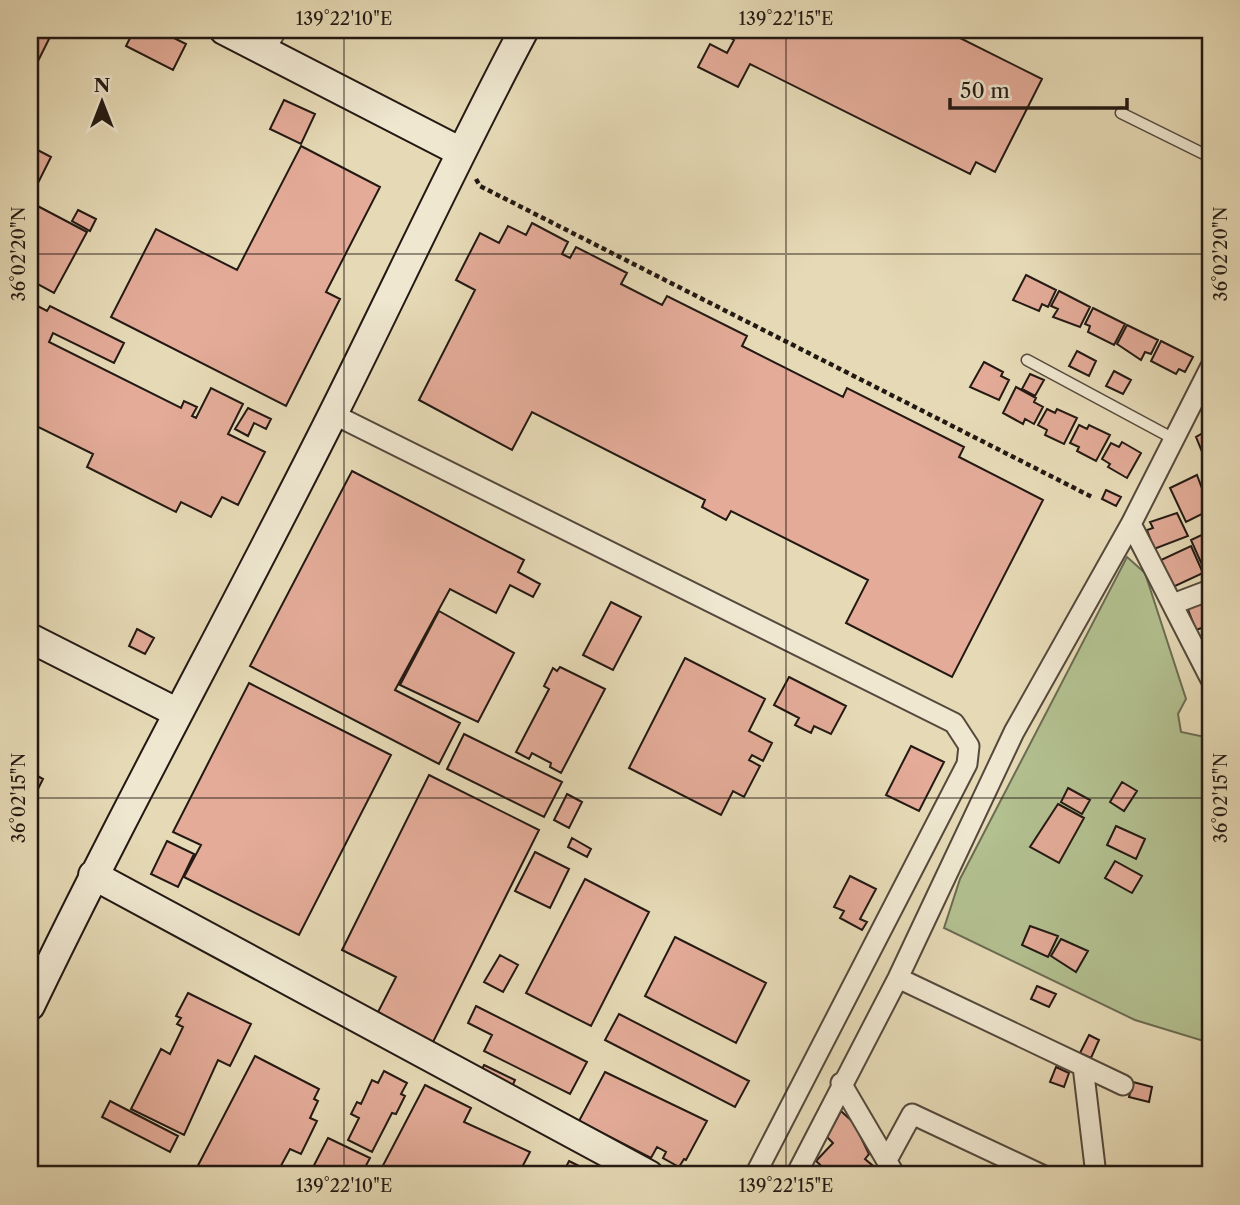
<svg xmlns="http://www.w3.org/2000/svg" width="1240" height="1205" font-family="'Libre Caslon Text',serif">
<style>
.green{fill:#b3c090;stroke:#6b6c52;stroke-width:2}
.building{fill:#e3ab98;stroke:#231913;stroke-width:2}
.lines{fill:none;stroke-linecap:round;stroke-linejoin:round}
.lane-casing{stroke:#54493c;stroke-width:13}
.street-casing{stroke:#54493c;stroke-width:23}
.secondary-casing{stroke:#231913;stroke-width:32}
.path{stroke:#231913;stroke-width:4.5;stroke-dasharray:5 3.5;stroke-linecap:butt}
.lane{stroke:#efe7d0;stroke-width:10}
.street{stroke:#efe7d0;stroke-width:19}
.secondary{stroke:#efe7d0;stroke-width:28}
.ticks{fill:none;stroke:#231913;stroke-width:2;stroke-opacity:0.45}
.neatline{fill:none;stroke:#231913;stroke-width:2.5}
.ticks-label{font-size:18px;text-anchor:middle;fill:#231913}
</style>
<rect width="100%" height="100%" fill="#e6dab6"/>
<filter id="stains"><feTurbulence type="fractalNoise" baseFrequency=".00286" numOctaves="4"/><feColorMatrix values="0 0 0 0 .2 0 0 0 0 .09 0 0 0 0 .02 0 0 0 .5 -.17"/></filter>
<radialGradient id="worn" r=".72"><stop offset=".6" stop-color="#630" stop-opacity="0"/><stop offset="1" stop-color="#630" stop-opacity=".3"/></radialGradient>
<path class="green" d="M1127,557L1145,573L1186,699L1178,714L1181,732L1210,738V1043L1135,1020L944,928L960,879Z"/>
<path class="building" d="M30,30H45L52,33L30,77Z
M134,30H158L186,44L173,70L126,46Z
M944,30L1042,79L995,172L976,162L970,174L750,64L738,87L698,67L710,44L727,53L734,40L717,30Z
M284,100L315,114L301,144L270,129Z
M30,146L51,157L32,195L30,194Z
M301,146L380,187L326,292L340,299L286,406L111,317L156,229L237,270Z
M30,202L87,232L54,293L30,280Z
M78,210L96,219L90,231L72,221Z
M532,223L568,242L562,254L570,258L576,247L627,273L621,284L662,305L667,296L747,336L742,346L843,397L847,388L964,447L959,457L1043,500L952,677L846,623L868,580L731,511L726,520L702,507L705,500L532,412L512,450L419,400L475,290L456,280L480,233L499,243L508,226L526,235Z
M1026,275L1056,290L1048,307L1042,304L1039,311L1013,300Z
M1059,291L1090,307L1080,327L1053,317L1058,309L1051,306Z
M30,302L47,311L50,306L124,343L114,363L53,333L49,342L181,408L184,401L197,407L192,416L196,418L211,388L243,404L228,434L265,452L238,505L222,497L211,517L181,502L176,512L87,467L93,454L30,423Z
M1093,308L1125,324L1114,345L1088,332L1090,326L1085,324Z
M1127,325L1158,340L1151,354L1145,352L1141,360L1117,344Z
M1161,341L1193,357L1185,372L1179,369L1176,374L1151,361Z
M1077,351L1096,361L1089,376L1069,366Z
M984,362L1003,372L1001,376L1009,380L999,400L970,387Z
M1114,371L1131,380L1123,394L1106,386Z
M1030,374L1044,380L1035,396L1022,389Z
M1016,387L1036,398L1034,402L1043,407L1034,424L1025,419L1023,424L1003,413Z
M248,408L271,419L266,429L254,423L248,436L235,429Z
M1047,409L1055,413L1057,409L1077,418L1064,444L1045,435L1047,430L1038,425Z
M1079,425L1087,429L1089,425L1110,435L1096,461L1077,451L1079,447L1070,443Z
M1210,429V462L1207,464L1196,437Z
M1122,442L1141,453L1127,478L1108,467L1110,464L1102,459L1111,443L1119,447Z
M352,471L524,560L518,572L540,584L533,597L510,585L496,613L450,589L395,690L460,723L439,764L250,666Z
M1197,475L1210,510L1186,522L1170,488Z
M1106,490L1121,497L1116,506L1102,499Z
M1177,513L1188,536L1154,549L1147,530L1153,528L1150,522Z
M1210,531V563L1203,567L1191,540Z
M1191,546L1203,573L1173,587L1161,560Z
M1210,598V625L1196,630L1187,607Z
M611,602L641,617L613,670L583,655Z
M439,611L514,653L478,722L400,685Z
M137,629L154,638L145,654L129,646Z
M685,658L765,699L749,731L772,743L763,761L752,755L749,760L760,766L744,797L733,791L721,815L629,768Z
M560,667L605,689L561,773L550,767L551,763L532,753L529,759L516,752L549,689L544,686L553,668L557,671Z
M789,677L846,706L831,734L814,726L811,733L795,725L799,718L774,705Z
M249,683L391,755L299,935L184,877L201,845L173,832Z
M464,734L562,782L544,817L447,769Z
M911,746L944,762L919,811L886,795Z
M30,772L43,779L30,805Z
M429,775L539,830L433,1042L377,1014L396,977L342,950Z
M1122,782L1137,791L1124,811L1110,802Z
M1068,788L1090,800L1082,814L1061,802Z
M567,794L582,802L569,828L554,820Z
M1058,804L1084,818L1059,863L1030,847Z
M1116,826L1145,839L1136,859L1107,845Z
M572,838L591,849L587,857L568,847Z
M167,841L194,854L178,887L151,874Z
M535,852L569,869L550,908L515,891Z
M1115,861L1142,876L1132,893L1105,878Z
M850,876L876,889L860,919L867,922L862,930L840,918L844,911L834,907Z
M585,879L649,912L591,1026L526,993Z
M1030,926L1058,936L1048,957L1022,945Z
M675,937L766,983L736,1043L645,996Z
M1061,939L1088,951L1076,972L1051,956Z
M500,955L518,965L503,992L484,982Z
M1037,986L1056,994L1049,1007L1031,999Z
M188,993L251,1024L230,1066L218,1060L184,1135L131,1109L161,1049L170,1054L183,1027L177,1024L181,1018L176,1016Z
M476,1006L587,1062L570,1094L484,1051L492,1035L468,1023Z
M619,1014L749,1081L735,1107L605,1040Z
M1089,1035L1099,1040L1091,1058L1080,1053Z
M255,1056L319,1089L314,1099L318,1101L310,1118L317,1121L301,1154L290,1149L276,1175H193Z
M484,1065L515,1080L511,1089L480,1074Z
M1056,1067L1069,1073L1064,1087L1050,1082Z
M384,1071L407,1083L401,1094L405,1096L396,1114L392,1113L372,1152L348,1140L359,1118L351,1114L357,1102L361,1104L372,1080L378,1083Z
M605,1072L707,1121L686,1160L684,1159L679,1167L663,1158L666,1152L657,1147L651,1158L579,1121Z
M1133,1082L1152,1087L1149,1102L1129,1097Z
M425,1085L471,1108L464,1122L530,1152L518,1175H378Z
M110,1101L178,1136L170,1152L102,1117Z
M841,1111L854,1123L869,1154L865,1159L878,1170L875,1175H831L816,1161L833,1143L827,1137Z
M328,1138L370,1158L361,1175H309Z
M569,1161L597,1175H562Z"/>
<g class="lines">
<defs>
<path id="lane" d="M1121,113L1210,157
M1027,360L1174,439"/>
<path id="street" d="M265,51L276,30
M333,414L954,723L969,746L967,764L755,1175
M1131,524L1210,678
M1173,604L1210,590
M898,978L1123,1085
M1083,1066L1096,1175
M841,1083L895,1175
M887,1160L912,1114L1042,1175
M796,1175L898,978L1014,732L1131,524L1210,368"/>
<path id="secondary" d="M224,30L459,151
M30,638L178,713
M93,875L649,1175
M30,1006C126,806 234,612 333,414C397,286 457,156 524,30"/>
</defs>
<use href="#lane" class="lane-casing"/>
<use href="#street" class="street-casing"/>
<use href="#secondary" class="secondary-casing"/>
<path class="path" d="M476,179L480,186L1092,497"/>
<use href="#lane" class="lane"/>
<use href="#street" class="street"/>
<use href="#secondary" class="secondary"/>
</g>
<path class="ticks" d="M344,30V1175M786,30V1175M30,254H1210M30,798H1210"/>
<rect width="1240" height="1205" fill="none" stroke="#e6dab6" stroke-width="77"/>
<g transform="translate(102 102)" stroke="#efe7d0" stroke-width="5" paint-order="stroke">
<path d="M0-5L12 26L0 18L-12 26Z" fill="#231913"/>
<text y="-10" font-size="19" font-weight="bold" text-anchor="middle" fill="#231913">N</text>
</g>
<path d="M950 98v10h177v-10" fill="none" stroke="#231913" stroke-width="3.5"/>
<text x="960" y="98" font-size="21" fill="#231913" stroke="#efe7d0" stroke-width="5" paint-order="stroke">50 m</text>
<rect x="38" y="38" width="1164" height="1128" class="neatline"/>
<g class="ticks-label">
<text x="344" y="25">139°22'10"E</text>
<text x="786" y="25">139°22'15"E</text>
<text transform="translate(19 254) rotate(-90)" y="6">36°02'20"N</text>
<text transform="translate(1221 254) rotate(-90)" y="6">36°02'20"N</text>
<text transform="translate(19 798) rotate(-90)" y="6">36°02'15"N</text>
<text transform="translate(1221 798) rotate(-90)" y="6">36°02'15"N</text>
<text x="344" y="1192">139°22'10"E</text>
<text x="786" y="1192">139°22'15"E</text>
</g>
<rect width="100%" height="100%" filter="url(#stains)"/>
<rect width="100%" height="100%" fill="url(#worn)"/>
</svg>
